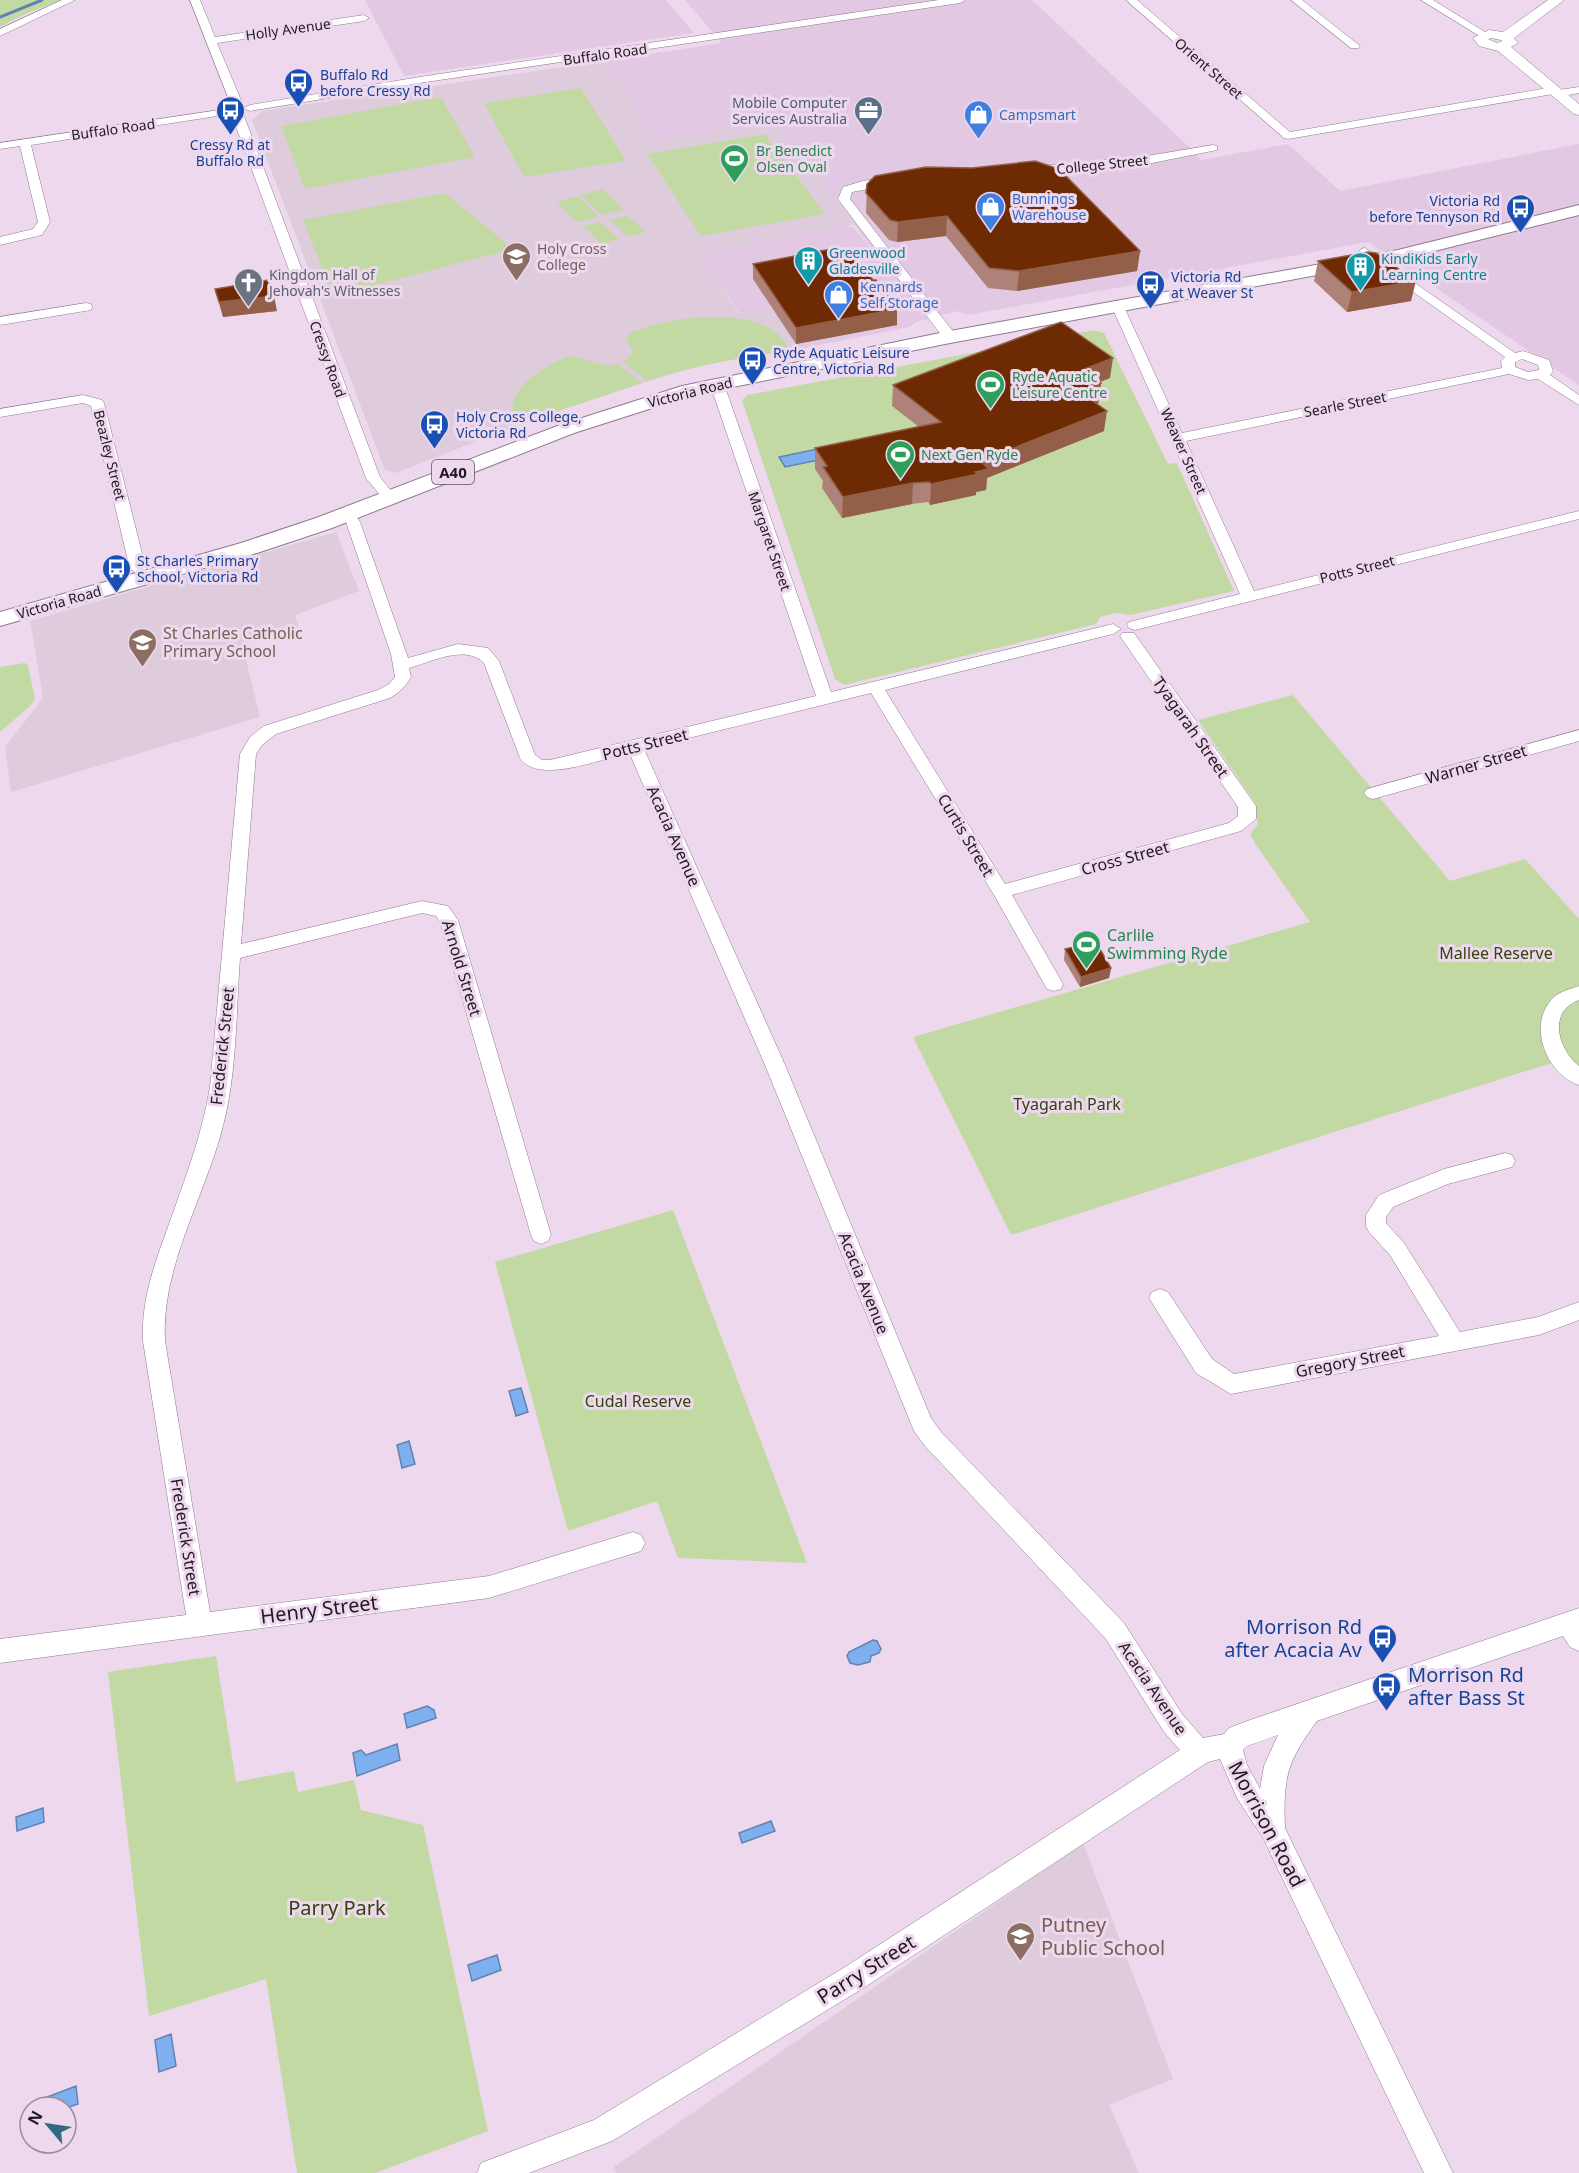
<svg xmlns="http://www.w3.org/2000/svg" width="1579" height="2173" font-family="'Noto Sans',sans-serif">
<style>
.built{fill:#e2c8e2}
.education{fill:#deccdc}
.green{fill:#c3d9a3}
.water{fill:#7eafef;stroke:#6282b1;stroke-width:1.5}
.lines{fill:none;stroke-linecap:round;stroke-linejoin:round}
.stream{stroke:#6282b1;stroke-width:3}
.minor-casing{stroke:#8e7b8e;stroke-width:1}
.major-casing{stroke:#8e7b8e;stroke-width:1}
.highway-casing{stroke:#8e7b8e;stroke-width:2}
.minor{fill:#fff;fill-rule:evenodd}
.major{fill:#fff;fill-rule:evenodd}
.highway{fill:#fff;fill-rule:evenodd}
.wall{fill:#ae8278}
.shaded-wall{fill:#945f49}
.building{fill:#6e2b03;stroke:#945f49;stroke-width:1.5}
.labels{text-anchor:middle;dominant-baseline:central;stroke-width:6;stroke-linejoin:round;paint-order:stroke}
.far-street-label{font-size:14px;fill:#211921;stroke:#edd8ed}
.far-transit-label{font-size:14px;fill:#164399;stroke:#edd8ed;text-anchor:start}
.far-service-label{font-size:14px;fill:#4e5e75;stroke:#edd8ed;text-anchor:end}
.far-shop-label{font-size:14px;fill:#366cbe;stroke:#edd8ed;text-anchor:start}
.far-leisure-label{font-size:14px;fill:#27864d;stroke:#edd8ed;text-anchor:start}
.far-education-label{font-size:14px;fill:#785e54;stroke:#edd8ed;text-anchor:start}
.far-culture-label{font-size:14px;fill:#0d838f;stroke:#edd8ed;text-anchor:start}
.far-worship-label{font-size:14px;fill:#5b616d;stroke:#edd8ed;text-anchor:start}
.shield{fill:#edd8ed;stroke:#5e525e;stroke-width:1.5}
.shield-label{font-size:15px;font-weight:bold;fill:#211921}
.education-label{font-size:16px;fill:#785e54;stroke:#edd8ed;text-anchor:start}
.street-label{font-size:16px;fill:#211921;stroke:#edd8ed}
.leisure-label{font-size:16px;fill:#27864d;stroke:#edd8ed;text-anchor:start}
.park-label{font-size:16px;fill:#32430b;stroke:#edd8ed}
.near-street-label{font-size:20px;fill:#211921;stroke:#edd8ed}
.near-transit-label{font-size:20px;fill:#164399;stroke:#edd8ed;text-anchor:end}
.near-park-label{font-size:20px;fill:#32430b;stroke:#edd8ed}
.near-education-label{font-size:20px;fill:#785e54;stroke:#edd8ed;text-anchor:start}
</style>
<rect width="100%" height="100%" fill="#edd8ed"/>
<path class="built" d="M365,0H666L694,33L404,76Z
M685,0H1032L1188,146L1201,160L1288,144L1340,191L1579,144V385L1368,242L968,315L957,311L916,322L910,327L799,349L773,308L740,314L701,255L844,226L854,228L885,266L777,121L657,141L604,61L722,43Z"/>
<path class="education" d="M604,61L657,141L777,121L854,224L701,255L739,314L773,308L799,349L729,359L689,368L549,413L396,473L385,470L252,120L262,111Z
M336,532L359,591L295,615L300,632L242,644L260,717L11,792L5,747L43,698L30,621Z
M1083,1843L1173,2079L1109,2105L1139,2173H616L614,2167Z"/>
<path class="green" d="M0,0H61L25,14L0,27Z
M581,88L626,161L524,177L484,103Z
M441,97L475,157L305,189L281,126Z
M765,134L825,214L701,236L647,154Z
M603,189L624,210L602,215L581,195Z
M445,193L513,249L333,296L303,220Z
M578,196L599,217L577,222L556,202Z
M627,215L646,232L628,237L610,220Z
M601,222L619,239L601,244L583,226Z
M690,318C722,316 775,314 790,351C741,357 694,366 647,381L623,362L628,359L633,351L626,339L630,333L655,324Z
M1094,330L1104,333L1168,464L1177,463L1234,591L1131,615L1116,613L1100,617L1096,624L844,685L835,679L742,400L748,395Z
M567,357C585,354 593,369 618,364L642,383L520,424L514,423C503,390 542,367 567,357Z
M25,663L28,665L35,699L29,707L0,732V667Z
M1293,695L1450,881L1525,859L1579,919V1067L1567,1058L1011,1235L913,1037L1310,922L1256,845L1250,834L1258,824L1254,801L1198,720Z
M673,1210L807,1563L678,1558L657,1501L568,1531L495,1262Z
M216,1656L236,1782L294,1771L298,1792L354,1780L361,1810L423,1825L488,2131L375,2173H297L266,1979L149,2016L108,1672Z"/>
<path class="water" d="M827,447L833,457L785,467L779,457Z
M521,1388L528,1412L516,1416L509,1391Z
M409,1441L415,1464L402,1468L397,1445Z
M873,1640L877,1641L881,1649L879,1653L871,1656L870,1662L858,1665L850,1663L847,1656L849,1652Z
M427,1706L434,1710L436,1718L407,1728L404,1714Z
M397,1744L400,1760L357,1776L353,1753L361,1750L366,1755Z
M43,1808L44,1822L17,1831L16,1817Z
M771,1821L775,1831L742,1843L739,1833Z
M497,1955L501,1970L472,1981L468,1965Z
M171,2034L176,2066L159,2072L155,2040Z
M76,2086L78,2104L66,2108L43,2107L42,2099Z"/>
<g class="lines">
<path class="stream" d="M0,17L42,0"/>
<defs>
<path id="minor" d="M62,0H75L0,36V29Z
M190,0H200L215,37L364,15L369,18L364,21L217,43L243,105L237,108L231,105Z
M939,0H965L960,3L426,82L250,111L244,108L250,105L426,76Z
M1126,0H1137L1290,132L1554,87L1559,90L1579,87V93L1558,97L1553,94L1288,139L1284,138Z
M1291,0H1302L1360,46L1359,48H1351Z
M1421,0H1433L1490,35L1485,38L1481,37Z
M226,109L230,110V114L31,145L50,222L42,235L0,245V237L33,229L38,222L20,146L0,149V143Z
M238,113L244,116L380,477L396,497L394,500H384L366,478L232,116Z
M1213,145L1217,146V150L1147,164L1032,175L1026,171L1032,167L1147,156Z
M892,177L898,181L896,184L852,192L850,199L955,334L957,337L955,340H945L838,199L843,187L863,181Z
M1365,248L1515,353L1523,351L1549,360L1553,371L1550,375L1579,395V405L1538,379L1528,380L1509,374L1186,441L1254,591L1579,511V519L1135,630L1129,628L1127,625L1129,622L1240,594L1112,307L1118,303L1124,307L1182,433L1502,368L1501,361L1505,357L1361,255L1359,252L1361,249ZM1522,359L1538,365L1539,370L1528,372L1515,367V362Z
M86,303L91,304L92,307L91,310L0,325V317Z
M717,380L724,384L831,692L1113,624L1121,629L1113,634L885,690L1005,884L1229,823L1238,816V807L1122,639L1120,636L1122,633H1134L1256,806V819L1241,831L1012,895L1063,984L1061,989L1054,991L1047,989L994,895L871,693L644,749L785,1065L931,1418L941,1432L1124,1623L1182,1714L1203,1738L1224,1734L1229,1728L1250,1720L1579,1608V1651L1570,1647L1563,1636L1317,1721C1287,1762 1283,1777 1285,1828L1453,2173H1424L1263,1838L1237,1798L1220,1759L1208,1762L865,1987L612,2141L529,2173H477L481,2163L594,2120L845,1967L1180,1750L1164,1732L1106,1639L925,1446L914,1431L765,1065L629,752C603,759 537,785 520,758L484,663C465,644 431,662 409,668L411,677C405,687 400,692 390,698L276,734L262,745L256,754L241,944L422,901L448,906L458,920L551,1235L548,1241L541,1244L534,1241L531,1235L440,922L436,916L422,913L240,958C236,1013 237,1072 223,1126C205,1197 161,1266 165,1341L210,1612L489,1576L633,1532L641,1535L645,1543L641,1551L489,1598L0,1663V1639L186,1615L143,1341C141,1299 155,1263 169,1224C185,1179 202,1135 210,1087L240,754L250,737L264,726L378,690L389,684L395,677L391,654L346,522L341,515L343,512H353L360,522L408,658L458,644L488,648L499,661L535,755L542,760H550L816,696L710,384ZM1278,1735L1264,1766L1260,1789L1247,1765L1243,1750L1247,1746Z
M83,395L102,400L104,403L146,569L143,572L138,574L130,569L91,406L83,403L0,417V409Z
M1579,730V741L1373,799L1367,797L1364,793L1367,789Z
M1579,986V1000C1547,1012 1558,1049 1579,1066V1085C1546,1074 1526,1024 1554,997C1561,991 1570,989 1579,986Z
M1505,1153L1512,1155L1515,1161L1512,1167L1448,1184L1393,1207L1386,1217V1223L1404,1243L1460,1332L1538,1317L1579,1302V1320L1539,1335L1231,1394L1196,1373L1149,1298L1152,1292L1160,1289L1168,1292L1212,1359L1234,1374L1439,1336L1390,1255L1369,1232L1366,1226V1215L1379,1195L1444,1169Z"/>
<path id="major" d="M1548,0H1564L1514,38L1518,43L1511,47L1579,104V115L1574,114L1498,51L1479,46L1473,38L1489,30L1503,32ZM1491,38L1501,40L1502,41L1497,43L1488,39Z"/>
<path id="highway" d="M1579,205V215L1398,260L950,343L693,395L574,433L332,528L257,553L0,626V612L241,543L316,518L560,425L682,386L950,331L1398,250Z"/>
</defs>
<use href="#minor" class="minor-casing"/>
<use href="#major" class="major-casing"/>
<use href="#highway" class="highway-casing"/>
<use href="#minor" class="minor"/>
<use href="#major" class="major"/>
<use href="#highway" class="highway"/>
</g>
<path class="wall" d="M867,184L1140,251L1137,271L1017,291L988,288L946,236L897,242L889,240L866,213Z
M1318,261L1411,301L1347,312L1314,281Z
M753,264L897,325L796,344L753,279Z
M215,289L277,311L223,317Z
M1110,378L1100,382L1101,383L1098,404L1104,431L987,478L986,490L976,492V495L930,505L928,502L912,504L842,518L822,488L823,481L815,469V448L919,427L892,406L893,385Z
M1065,949L1111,968L1109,978L1080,987L1064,960Z"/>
<path class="shaded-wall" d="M947,216L946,236L897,242L898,222Z
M1140,251L1137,271L1017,291L1019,271Z
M1416,281L1411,301L1347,312L1352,292Z
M274,296L277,311L223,317L219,302Z
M897,309V325L796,344V328Z
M1113,358L1110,378L1079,390L1082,370Z
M1101,383L1098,404L1080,392Z
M1107,411L1104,431L987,478L986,490L976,492V495L930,505L931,484L975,472L981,461Z
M913,483L912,504L842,518L843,497Z
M1111,968L1109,978L1080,987L1081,977Z"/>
<path class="building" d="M1035,161L1059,169L1140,251L1019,271L989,268L947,216L898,222L890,220L866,193L867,184L875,176L926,167L972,168Z
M836,248L840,253L851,251L873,280H876L897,309L796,328L753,264Z
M1368,252L1376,253L1416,281L1352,292L1318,261Z
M268,280L274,296L219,302L215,289Z
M1061,322L1113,358L1082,370L1101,383L1080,392L1107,411L981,461L988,469L975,472L978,474L931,484L929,482L913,483L843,497L823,467L827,466L815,448L941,422L893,385Z
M1096,942L1111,968L1081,977L1065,949Z"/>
<defs>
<symbol id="bus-pin" viewBox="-11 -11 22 30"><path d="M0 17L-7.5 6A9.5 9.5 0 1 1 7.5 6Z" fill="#1a4fb4" stroke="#edd8ed"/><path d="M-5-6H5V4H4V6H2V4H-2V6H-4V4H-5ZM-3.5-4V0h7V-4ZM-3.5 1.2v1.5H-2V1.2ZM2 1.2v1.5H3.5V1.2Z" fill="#fff"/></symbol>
<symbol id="office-pin" viewBox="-11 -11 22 30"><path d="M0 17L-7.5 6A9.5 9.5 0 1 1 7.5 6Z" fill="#5c6f8a" stroke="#edd8ed"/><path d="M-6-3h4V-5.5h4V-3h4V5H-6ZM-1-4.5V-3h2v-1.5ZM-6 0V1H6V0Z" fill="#fff"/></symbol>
<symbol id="shop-pin" viewBox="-11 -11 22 30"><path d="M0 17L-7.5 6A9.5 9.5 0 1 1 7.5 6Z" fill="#3f7fe0" stroke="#edd8ed"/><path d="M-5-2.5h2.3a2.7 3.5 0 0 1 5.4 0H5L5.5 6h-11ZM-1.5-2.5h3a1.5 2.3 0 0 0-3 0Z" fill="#fff"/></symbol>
<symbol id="stadium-pin" viewBox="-11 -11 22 30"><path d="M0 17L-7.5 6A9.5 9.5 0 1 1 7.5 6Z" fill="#2e9e5b" stroke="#edd8ed"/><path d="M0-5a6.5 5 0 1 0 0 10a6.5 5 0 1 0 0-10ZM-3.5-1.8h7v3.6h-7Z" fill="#fff"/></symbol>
<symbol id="school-pin" viewBox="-11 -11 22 30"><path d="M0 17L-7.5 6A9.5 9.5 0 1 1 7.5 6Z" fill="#8d6e63" stroke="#edd8ed"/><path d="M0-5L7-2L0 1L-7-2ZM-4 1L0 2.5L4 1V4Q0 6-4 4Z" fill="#fff"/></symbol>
<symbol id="building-pin" viewBox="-11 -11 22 30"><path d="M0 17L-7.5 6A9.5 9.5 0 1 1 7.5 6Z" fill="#0f9aa8" stroke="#edd8ed"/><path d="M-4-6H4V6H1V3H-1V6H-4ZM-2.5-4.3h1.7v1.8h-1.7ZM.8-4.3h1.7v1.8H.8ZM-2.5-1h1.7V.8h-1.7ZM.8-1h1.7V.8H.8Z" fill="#fff"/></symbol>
<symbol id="church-pin" viewBox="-11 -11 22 30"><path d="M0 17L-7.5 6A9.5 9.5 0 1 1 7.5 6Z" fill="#6b7280" stroke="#edd8ed"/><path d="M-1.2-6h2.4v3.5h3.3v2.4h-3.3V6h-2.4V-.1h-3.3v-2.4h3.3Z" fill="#fff"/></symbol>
</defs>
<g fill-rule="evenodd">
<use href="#bus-pin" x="282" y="66" width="33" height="45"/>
<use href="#bus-pin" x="214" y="94" width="33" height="45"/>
<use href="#office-pin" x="852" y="94" width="33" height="45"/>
<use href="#shop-pin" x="962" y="98" width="33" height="45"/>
<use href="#stadium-pin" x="718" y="142" width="33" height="45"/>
<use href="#shop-pin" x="974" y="190" width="33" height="45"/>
<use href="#bus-pin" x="1504" y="192" width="33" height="45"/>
<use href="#school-pin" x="500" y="240" width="33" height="45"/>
<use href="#building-pin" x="792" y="244" width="33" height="45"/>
<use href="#building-pin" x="1344" y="250" width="33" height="45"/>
<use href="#church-pin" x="232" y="266" width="33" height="45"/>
<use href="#bus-pin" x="1134" y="268" width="33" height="45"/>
<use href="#shop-pin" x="822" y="278" width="33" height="45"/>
<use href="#bus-pin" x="736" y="344" width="33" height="45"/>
<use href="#stadium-pin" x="974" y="368" width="33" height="45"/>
<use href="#bus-pin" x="418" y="408" width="33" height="45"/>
<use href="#stadium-pin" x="884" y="438" width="33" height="45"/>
<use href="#bus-pin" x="100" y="552" width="33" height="45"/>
<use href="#school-pin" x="126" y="626" width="33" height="45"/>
<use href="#stadium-pin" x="1070" y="928" width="33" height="45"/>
<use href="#bus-pin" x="1366" y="1622" width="33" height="45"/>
<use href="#bus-pin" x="1370" y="1670" width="33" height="45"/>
<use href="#school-pin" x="1004" y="1920" width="33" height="45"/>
</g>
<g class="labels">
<g class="far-street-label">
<text transform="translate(288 29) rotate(-8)">Holly Avenue</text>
<text transform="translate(605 54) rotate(-8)">Buffalo Road</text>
<text transform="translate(1209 68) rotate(41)">Orient Street</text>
<text transform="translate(113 129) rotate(-8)">Buffalo Road</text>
<text transform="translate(1102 164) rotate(-6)">College Street</text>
<text transform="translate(328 359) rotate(70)">Cressy Road</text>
<text transform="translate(690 392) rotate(-14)">Victoria Road</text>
<text transform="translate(1345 404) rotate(-11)">Searle Street</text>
<text transform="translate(1184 451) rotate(66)">Weaver Street</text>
<text transform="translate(110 455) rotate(76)">Beazley Street</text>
<text transform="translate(770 541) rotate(71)">Margaret Street</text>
<text transform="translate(1357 569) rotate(-14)">Potts Street</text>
<text transform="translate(59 602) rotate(-16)">Victoria Road</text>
</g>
<g class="far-transit-label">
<text x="320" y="74">Buffalo Rd<tspan x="320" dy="16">before Cressy Rd</tspan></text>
<text x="230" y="144" text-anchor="middle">Cressy Rd at<tspan x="230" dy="16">Buffalo Rd</tspan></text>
<text x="1500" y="200" text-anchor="end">Victoria Rd<tspan x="1500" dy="16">before Tennyson Rd</tspan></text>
<text x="1171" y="276">Victoria Rd<tspan x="1171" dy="16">at Weaver St</tspan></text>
<text x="773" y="352">Ryde Aquatic Leisure<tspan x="773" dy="16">Centre, Victoria Rd</tspan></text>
<text x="456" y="416">Holy Cross College,<tspan x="456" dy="16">Victoria Rd</tspan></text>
<text x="137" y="560">St Charles Primary<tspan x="137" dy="16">School, Victoria Rd</tspan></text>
</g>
<g class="far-service-label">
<text x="847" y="102">Mobile Computer<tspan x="847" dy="16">Services Australia</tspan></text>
</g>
<g class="far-shop-label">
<text x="999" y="114">Campsmart</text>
<text x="1012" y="198">Bunnings<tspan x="1012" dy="16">Warehouse</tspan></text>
<text x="860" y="286">Kennards<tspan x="860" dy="16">Self Storage</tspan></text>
</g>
<g class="far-leisure-label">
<text x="756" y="150">Br Benedict<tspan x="756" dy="16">Olsen Oval</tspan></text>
<text x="1012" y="376">Ryde Aquatic<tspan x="1012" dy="16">Leisure Centre</tspan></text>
<text x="921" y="454">Next Gen Ryde</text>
</g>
<g class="far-education-label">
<text x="537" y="248">Holy Cross<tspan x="537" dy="16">College</tspan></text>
</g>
<g class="far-culture-label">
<text x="829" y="252">Greenwood<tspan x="829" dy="16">Gladesville</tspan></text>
<text x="1381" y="258">KindiKids Early<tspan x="1381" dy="16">Learning Centre</tspan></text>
</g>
<g class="far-worship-label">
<text x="269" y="274">Kingdom Hall of<tspan x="269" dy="16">Jehovah's Witnesses</tspan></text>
</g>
<rect class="shield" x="432" y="460" width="42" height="24" rx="4.5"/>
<g class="shield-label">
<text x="453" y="472">A40</text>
</g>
<g class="education-label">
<text x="163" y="633">St Charles Catholic<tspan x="163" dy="18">Primary School</tspan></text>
</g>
<g class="street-label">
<text transform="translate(1191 727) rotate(55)">Tyagarah Street</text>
<text transform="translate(645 744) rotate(-14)">Potts Street</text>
<text transform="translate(1476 764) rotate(-16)">Warner Street</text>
<text transform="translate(966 835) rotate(59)">Curtis Street</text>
<text transform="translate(674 836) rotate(66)">Acacia Avenue</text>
<text transform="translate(1125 858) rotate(-15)">Cross Street</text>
<text transform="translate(462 968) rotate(73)">Arnold Street</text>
<text transform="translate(222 1046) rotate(-84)">Frederick Street</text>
<text transform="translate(864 1283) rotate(68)">Acacia Avenue</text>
<text transform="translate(1350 1361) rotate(-11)">Gregory Street</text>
<text transform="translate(186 1537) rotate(81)">Frederick Street</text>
<text transform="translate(1153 1688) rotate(56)">Acacia Avenue</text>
</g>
<g class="leisure-label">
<text x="1107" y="935">Carlile<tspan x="1107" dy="18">Swimming Ryde</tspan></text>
</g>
<g class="park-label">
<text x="1496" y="953">Mallee Reserve</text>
<text x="1067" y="1104">Tyagarah Park</text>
<text x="638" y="1401">Cudal Reserve</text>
</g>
<g class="near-street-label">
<text transform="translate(319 1609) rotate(-7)">Henry Street</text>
<text transform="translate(1267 1824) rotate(62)">Morrison Road</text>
<text transform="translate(866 1969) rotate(-32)">Parry Street</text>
</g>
<g class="near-transit-label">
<text x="1362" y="1626">Morrison Rd<tspan x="1362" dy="23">after Acacia Av</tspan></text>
<text x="1408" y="1674" text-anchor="start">Morrison Rd<tspan x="1408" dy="23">after Bass St</tspan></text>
</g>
<g class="near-park-label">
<text x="337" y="1907">Parry Park</text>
</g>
<g class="near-education-label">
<text x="1041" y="1924">Putney<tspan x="1041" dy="23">Public School</tspan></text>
</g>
</g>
<g transform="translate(48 2125) rotate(299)"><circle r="28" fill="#edd8ed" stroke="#9b8c9b" stroke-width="1.5"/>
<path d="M0-4.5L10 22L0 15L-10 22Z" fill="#306a83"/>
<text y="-9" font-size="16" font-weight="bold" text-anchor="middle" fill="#211921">N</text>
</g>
</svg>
